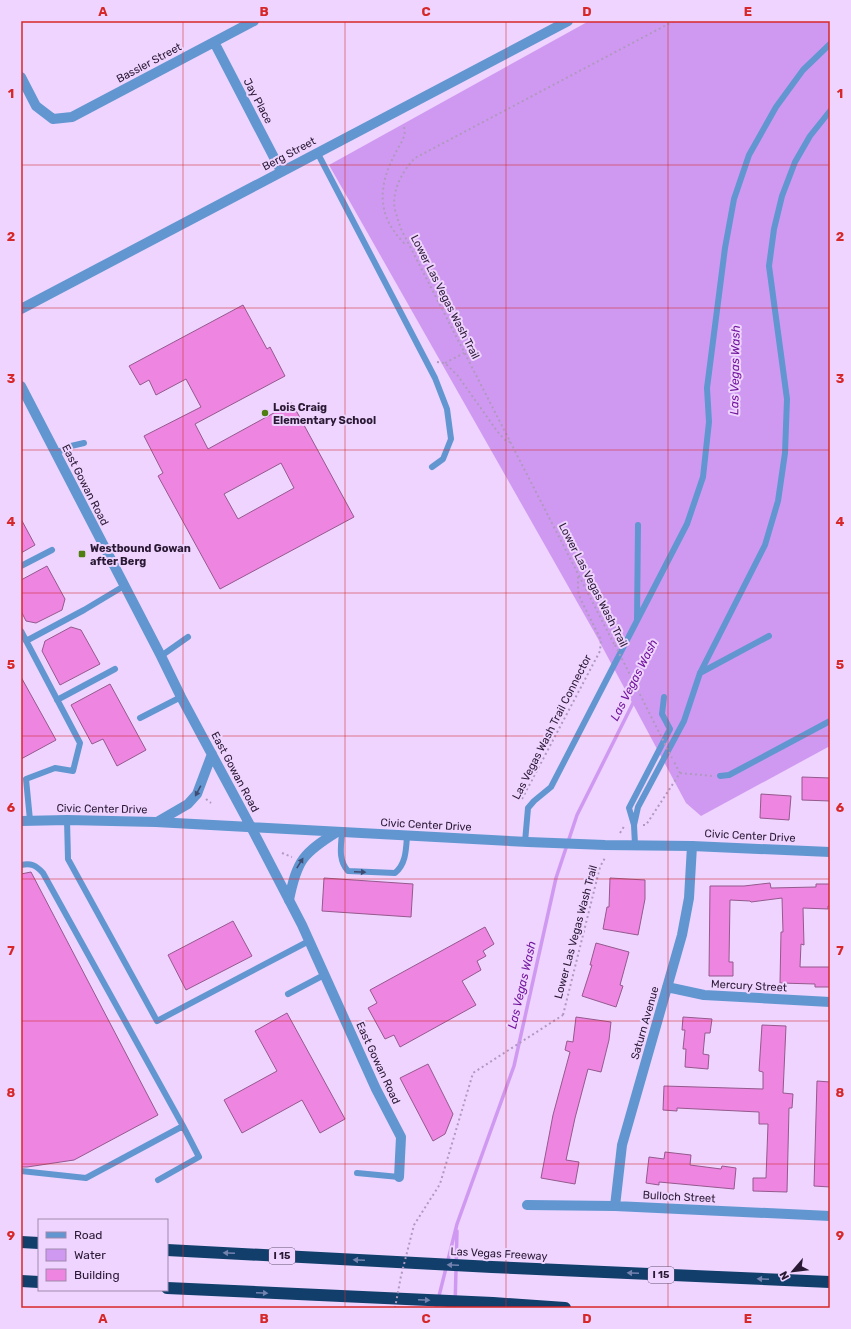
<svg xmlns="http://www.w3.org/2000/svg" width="851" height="1329" font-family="Rubik,sans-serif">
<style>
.water{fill:#d099f1}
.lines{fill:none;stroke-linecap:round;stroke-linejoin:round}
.stream{stroke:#d099f1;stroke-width:3.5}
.building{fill:#ee85e1;stroke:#95598d;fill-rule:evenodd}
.path{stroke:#b099bf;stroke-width:2;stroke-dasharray:2 3;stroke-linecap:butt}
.service{stroke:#6296d0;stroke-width:6}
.minor{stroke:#6296d0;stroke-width:10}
.tertiary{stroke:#6296d0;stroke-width:10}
.motorway{stroke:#113e6b;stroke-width:12}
.path-bridge{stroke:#b099bf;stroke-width:2;stroke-dasharray:2 3;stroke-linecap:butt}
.oneway{fill:#404b72}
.oneway2{fill:#7482ae}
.grid{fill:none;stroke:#d62828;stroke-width:1;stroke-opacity:0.55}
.poi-dot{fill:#4e7f10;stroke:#eed4ff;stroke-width:1.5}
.labels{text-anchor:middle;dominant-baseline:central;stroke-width:4;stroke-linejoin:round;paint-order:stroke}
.shield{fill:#eed4ff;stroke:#655170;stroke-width:1}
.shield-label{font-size:10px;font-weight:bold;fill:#2a1933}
.street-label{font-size:11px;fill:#2a1933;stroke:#eed4ff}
.poi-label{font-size:11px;font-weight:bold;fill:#2a1933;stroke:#eed4ff;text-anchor:start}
.water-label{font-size:12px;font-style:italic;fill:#74179d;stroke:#eed4ff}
.neatline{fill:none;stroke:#d62828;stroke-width:1.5}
.grid-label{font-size:13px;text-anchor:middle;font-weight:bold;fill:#d62828}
</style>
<rect width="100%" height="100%" fill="#eed4ff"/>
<path class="water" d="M589,21H830V746L701,816L686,803L597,637L329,165Z"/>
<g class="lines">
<path class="stream" d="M436,1308L457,1224L514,1066L556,878L577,815L634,701
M455,1308L457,1231"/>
</g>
<path class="building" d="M243,305L267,349L270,347L285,376L195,424L208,449L292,403L354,517L220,589L158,476L163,473L144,436L201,407L186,379L156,395L149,380L140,385L129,366ZM281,463L294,488L238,519L224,494Z
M21,519L35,545L21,553Z
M47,566L65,599L62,610L36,623L26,621L21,611V580Z
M71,627L81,630L100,664L60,685L42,651L45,641Z
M21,677L56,740L21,759Z
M110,684L146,750L117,766L103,739L92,744L71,705Z
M802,777L830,778V801L802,800Z
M761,794L791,796L789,820L760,818Z
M31,872L158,1115L74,1160L27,1167H21V874Z
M324,878L413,884L411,917L322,911Z
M610,878L645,880V899L638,935L603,929L607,907H609Z
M770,883L771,888L816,887V884H830V906H828V909L803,908L804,945L801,944L800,967H830V987H815V984L780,983L781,932H783L782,898L751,902L750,901L730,900L729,962H733V976H709L710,886H744Z
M233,921L252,956L186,990L168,955Z
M485,927L494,944L483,951L486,956L477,961L481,970L462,981L476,1005L400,1047L394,1035L385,1039L368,1008L377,1003L370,990Z
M596,943L629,952L620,985L623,986L616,1007L582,996L592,965H590Z
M287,1013L345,1119L320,1133L302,1100L242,1133L224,1100L277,1071L255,1031Z
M576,1017L611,1022L609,1040L601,1072L588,1069L575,1118L566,1160L579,1162L575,1184L541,1178L553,1115L570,1052L565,1050L567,1041L573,1042Z
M683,1017L712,1019L710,1033H705L703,1054L709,1055L708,1069L685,1067L686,1049H683L685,1030H682Z
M762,1025L786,1026L783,1093L793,1094L792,1108H789L787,1192L753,1191V1178H766L768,1124H759V1112L677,1108V1111L663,1110L664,1086L763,1089V1072L759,1071Z
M428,1064L453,1114L445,1134L433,1141L400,1078Z
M817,1081L830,1082V1187L814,1186Z
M665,1152L691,1155L690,1165L721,1169L722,1166L736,1168L734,1189L659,1182V1185L646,1183L649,1157L664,1159Z"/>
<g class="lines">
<path class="path" d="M404,127C407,136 400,144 396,152C378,185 376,215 404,243L407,242
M437,362L445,363L458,376L497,431L506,441L510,442
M445,363L464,353
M614,644L401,229C399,223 397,217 395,210C391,192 402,171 415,158L674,21
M680,773L712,776
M206,799L211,803
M522,799L600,651L601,640L580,598L578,591V574
M643,825H646L680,773L673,760
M620,833L625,825
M282,853L292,857
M563,1015L600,867L606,856"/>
<path class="service" d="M317,152L435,378L447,409L451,439L443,459L432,467
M56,453L71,446L84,443
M21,566L52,550
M637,620L638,525
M21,631L80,743L73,771L55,768L26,779L30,820
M26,641L84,610L124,586
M161,656L188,637
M700,673L769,636
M57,700L115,669
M140,718L181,697
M720,776L729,775L830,721
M67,820L68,859L157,1021L309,941
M634,825L638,807L684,721L700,673L765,545L778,501L785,453L787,399L769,266L774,229L782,196L795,162L810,136L830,111
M342,832C341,846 338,860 348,871L395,873C406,864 406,850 407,836
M525,842L528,808L534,801L551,787L687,524L703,477L709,422L707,388L725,248L734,199L749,155L776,107L803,70L830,44
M635,845L634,825L629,808L670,729L662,714L664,697
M21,865C31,863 36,865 43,873L183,1126L86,1178L21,1171
M288,994L324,975
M357,1173L399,1177
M158,1180L199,1157L183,1126"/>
<path class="minor" d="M214,42L281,171
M21,77L36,106L53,119L72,117L254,21
M21,309L568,21
M251,827L302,925L376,1089L401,1137L399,1177
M667,987L704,995L830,1002
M527,1205L615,1206L830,1216
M615,1206L622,1145L682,935L689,898L692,846"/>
<path class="tertiary" d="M21,386L161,656L181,697L251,827
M21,821L67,820L156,822L528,842L605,845L692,846L830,852
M157,822L188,804L197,794L212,754
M289,900C297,860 303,853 337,832"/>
<path class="motorway" d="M21,1242L39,1243
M167,1250L492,1267L830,1282
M21,1281L39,1282
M167,1288L493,1303L565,1308"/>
<path class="path-bridge" d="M615,645L672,758
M395,1308L401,1276L414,1225L440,1184L473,1073L563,1015"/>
</g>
<defs><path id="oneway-solid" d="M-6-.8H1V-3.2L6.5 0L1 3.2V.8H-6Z"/></defs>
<g class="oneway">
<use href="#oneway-solid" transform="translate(198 791) rotate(118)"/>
<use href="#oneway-solid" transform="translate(300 863) rotate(-58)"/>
<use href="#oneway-solid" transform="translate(360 872) rotate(3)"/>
</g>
<g class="oneway2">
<use href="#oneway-solid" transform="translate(229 1253) rotate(-177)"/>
<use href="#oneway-solid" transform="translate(359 1260) rotate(-177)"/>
<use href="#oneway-solid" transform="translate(453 1265) rotate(-177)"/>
<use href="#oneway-solid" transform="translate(633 1273) rotate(-177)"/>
<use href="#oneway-solid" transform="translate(763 1279) rotate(-177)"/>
<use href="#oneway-solid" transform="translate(262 1293) rotate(3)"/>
<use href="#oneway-solid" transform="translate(424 1300) rotate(3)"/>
</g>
<path class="grid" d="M183,21V1308M345,21V1308M506,21V1308M668,21V1308M21,165H830M21,308H830M21,450H830M21,593H830M21,736H830M21,879H830M21,1021H830M21,1164H830"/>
<g class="poi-dot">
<circle cx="265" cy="413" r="4"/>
<rect x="78" y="550" width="8" height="8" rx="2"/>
</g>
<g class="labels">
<g class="shield">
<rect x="269" y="1248" width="26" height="16" rx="3"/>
<rect x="648" y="1267" width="26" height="16" rx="3"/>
</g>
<g class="shield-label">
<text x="282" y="1256">I 15</text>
<text x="661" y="1275">I 15</text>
</g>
<g class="street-label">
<text transform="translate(149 63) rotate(-28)">Bassler Street</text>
<text transform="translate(258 101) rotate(62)">Jay Place</text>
<text transform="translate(289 154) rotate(-28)">Berg Street</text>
<text transform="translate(445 297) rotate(63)">Lower Las Vegas Wash Trail</text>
<text transform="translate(85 485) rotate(63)">East Gowan Road</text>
<text transform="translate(593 585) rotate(63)">Lower Las Vegas Wash Trail</text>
<text transform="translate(552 727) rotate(-63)">Las Vegas Wash Trail Connector</text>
<text transform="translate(235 772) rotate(62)">East Gowan Road</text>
<text transform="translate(102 809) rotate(1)">Civic Center Drive</text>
<text transform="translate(426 825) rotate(3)">Civic Center Drive</text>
<text transform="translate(750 836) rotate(3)">Civic Center Drive</text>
<text transform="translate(576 932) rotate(-75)">Lower Las Vegas Wash Trail</text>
<text transform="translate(749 986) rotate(3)">Mercury Street</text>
<text transform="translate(645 1023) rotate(-74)">Saturn Avenue</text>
<text transform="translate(378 1063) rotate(65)">East Gowan Road</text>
<text transform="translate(679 1197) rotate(3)">Bulloch Street</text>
<text transform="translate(499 1254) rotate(3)">Las Vegas Freeway</text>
</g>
<g class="poi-label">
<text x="273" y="407">Lois Craig<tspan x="273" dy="13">Elementary School</tspan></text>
<text x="90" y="548">Westbound Gowan<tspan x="90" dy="13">after Berg</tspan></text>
</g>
<g class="water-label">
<text transform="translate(735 370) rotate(-89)">Las Vegas Wash</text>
<text transform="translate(634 680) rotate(-63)">Las Vegas Wash</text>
<text transform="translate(522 985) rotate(-77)">Las Vegas Wash</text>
</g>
</g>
<rect width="851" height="1329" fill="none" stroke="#eed4ff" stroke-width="44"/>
<rect x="38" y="1219" width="130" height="72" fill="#eed4ff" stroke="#a089ad"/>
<rect x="46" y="1232" width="20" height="6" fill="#6296d0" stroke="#a089ad"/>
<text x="74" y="1239" font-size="12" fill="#2a1933">Road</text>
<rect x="46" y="1249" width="20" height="12" fill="#d099f1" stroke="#a089ad"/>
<text x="74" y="1259" font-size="12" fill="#2a1933">Water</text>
<rect x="46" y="1269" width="20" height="12" fill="#ee85e1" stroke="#a089ad"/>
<text x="74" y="1279" font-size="12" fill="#2a1933">Building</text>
<g transform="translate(793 1271) rotate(242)" stroke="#eed4ff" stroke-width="3" paint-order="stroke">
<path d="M0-3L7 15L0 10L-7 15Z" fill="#2a1933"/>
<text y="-6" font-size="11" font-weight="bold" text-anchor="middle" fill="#2a1933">N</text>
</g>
<rect x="22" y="22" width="807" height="1285" class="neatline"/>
<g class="grid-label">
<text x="103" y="16">A</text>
<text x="264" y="16">B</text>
<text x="426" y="16">C</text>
<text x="587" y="16">D</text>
<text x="748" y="16">E</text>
<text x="11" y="98">1</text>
<text x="840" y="98">1</text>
<text x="11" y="241">2</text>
<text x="840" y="241">2</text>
<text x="11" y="383">3</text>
<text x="840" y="383">3</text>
<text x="11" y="526">4</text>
<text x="840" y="526">4</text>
<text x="11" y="669">5</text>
<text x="840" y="669">5</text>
<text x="11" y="812">6</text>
<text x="840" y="812">6</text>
<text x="11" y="955">7</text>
<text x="840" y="955">7</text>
<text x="11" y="1097">8</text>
<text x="840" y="1097">8</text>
<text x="11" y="1240">9</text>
<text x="840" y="1240">9</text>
<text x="103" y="1323">A</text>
<text x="264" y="1323">B</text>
<text x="426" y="1323">C</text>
<text x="587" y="1323">D</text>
<text x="748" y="1323">E</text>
</g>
</svg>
